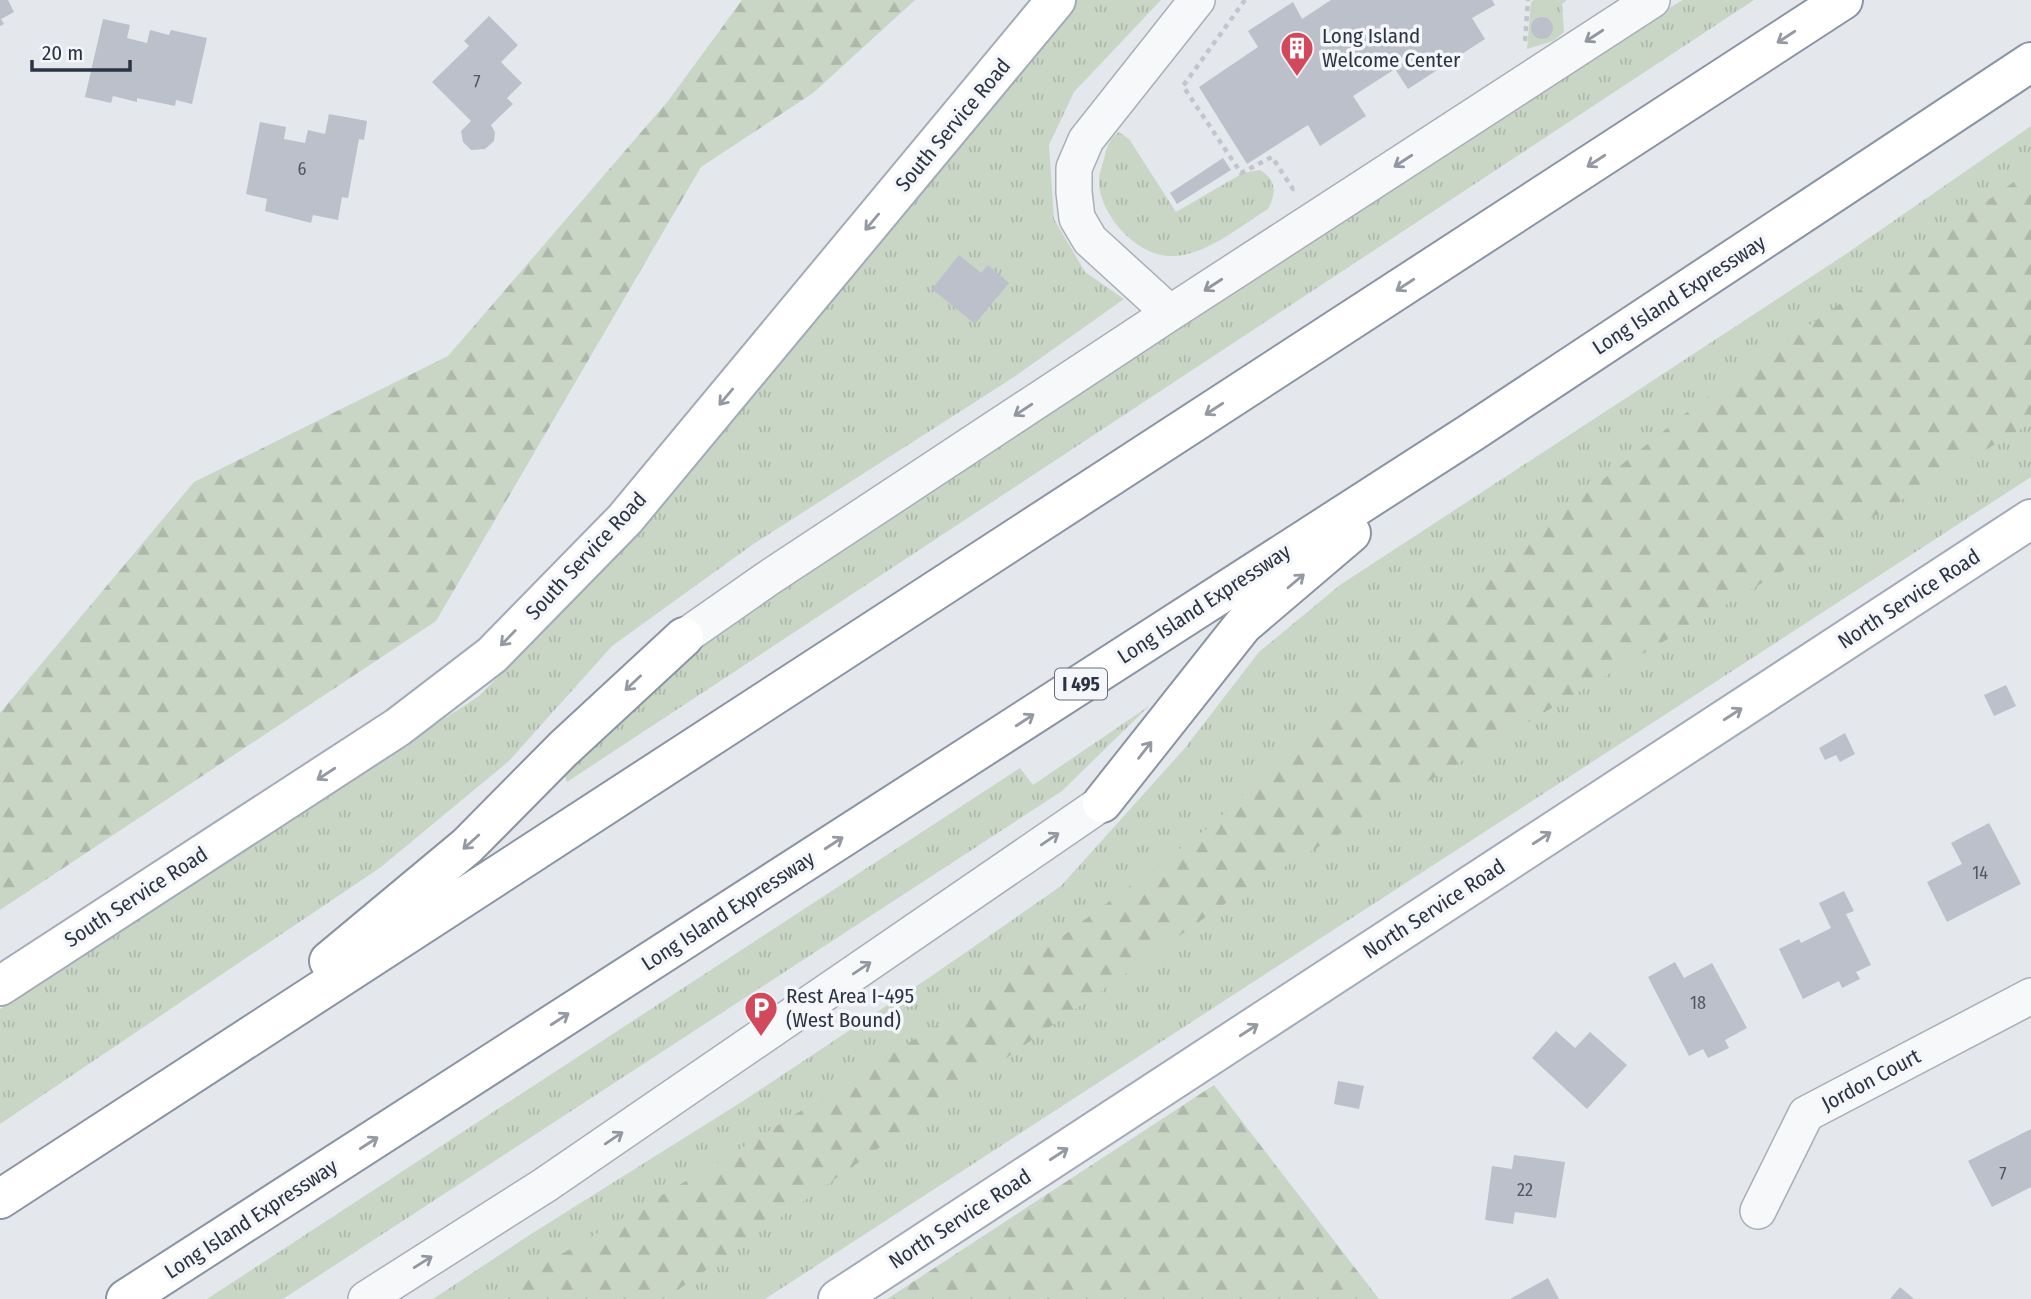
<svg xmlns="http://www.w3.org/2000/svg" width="2031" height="1299" font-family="'Fira Sans Condensed',sans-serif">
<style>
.grass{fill:url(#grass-tufts)}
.forest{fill:url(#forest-firs)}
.building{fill:#bbc0ca}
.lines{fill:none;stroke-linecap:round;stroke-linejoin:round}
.minor-casing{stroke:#a9aeb7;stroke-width:38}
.major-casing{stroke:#a3abb8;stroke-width:42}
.highway-casing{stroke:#8b94a3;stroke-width:42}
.path{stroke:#c2c5cb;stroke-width:4.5;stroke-dasharray:5 5;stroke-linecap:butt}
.minor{stroke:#f7f8fa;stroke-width:35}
.major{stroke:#fff;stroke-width:38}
.highway{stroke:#fff;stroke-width:38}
.oneway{stroke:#9196a0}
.oneway2{stroke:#959aa2}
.labels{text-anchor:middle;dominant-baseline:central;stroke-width:7;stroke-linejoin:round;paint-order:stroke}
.number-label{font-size:18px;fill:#4f5766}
.shield{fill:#f4f6f9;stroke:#676e7b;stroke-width:2}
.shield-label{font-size:19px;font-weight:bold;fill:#2b3445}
.poi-label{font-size:21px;fill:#2b3445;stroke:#f4f6f9;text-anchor:start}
.street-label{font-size:21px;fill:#2b3445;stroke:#f4f6f9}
</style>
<defs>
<pattern id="grass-tufts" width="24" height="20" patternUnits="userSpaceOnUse" patternTransform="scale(1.75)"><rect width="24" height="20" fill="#c9d6c5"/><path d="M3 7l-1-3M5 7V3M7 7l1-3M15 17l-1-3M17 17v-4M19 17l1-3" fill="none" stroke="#adb8ab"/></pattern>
<pattern id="forest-firs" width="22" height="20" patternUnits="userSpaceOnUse" patternTransform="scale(1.75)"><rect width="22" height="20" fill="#c9d6c5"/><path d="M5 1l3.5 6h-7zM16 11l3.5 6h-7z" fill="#adb8ab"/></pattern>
</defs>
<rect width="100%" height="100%" fill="#e4e7ec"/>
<path class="grass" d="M1074,0H1161L1074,92L1049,145L1054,219L1085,272L1124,299L1014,377L752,545L612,646L509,761L381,867L0,1124V1009L479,696L583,591L754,393Z
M1534,0H1567L1562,4L1564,32L1553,41L1527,49L1531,2Z
M1683,0H1754L567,782L562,765L687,649L1621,36Z
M2031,126V477L765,1299H433L528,1236L743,1101L933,975L1061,886L1185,748L1259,652L1340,585L1843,256Z
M1119,132L1129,139L1176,212L1243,173L1260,170C1276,179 1277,193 1268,209C1240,226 1206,256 1172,256C1137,257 1099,214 1099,181C1099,174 1102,166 1104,159C1106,149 1110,137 1119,132Z
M1149,706L1062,791L283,1299H207L1020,768L1033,785Z"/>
<path class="forest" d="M742,0H915L813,93L701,167L436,621L0,910V713L194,482L448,356L668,101Z
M2031,170V423L1237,895L665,1299H485L732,1154L980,998L1213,824L1387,653L1701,401Z
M1214,1085L1379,1299H887Z"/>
<path class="building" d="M0,0H8L14,12L1,19L4,24L0,26Z
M1331,0H1492L1495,5L1472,18L1485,39L1408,89L1395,69L1353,96L1366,116L1320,146L1308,125L1247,164L1199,87L1258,47L1248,31L1293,2L1302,19Z
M489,16L518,45L501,62L522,83L507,98L513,104L491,125L495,132L494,141L485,149L471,150L463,142L461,131L471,121L432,82L469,46L464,41Z
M1531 28a11 11 0 1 1 22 0a11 11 0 1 1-22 0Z
M103,19L130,25L127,38L147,43L150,30L169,35L171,30L207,38L192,104L176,100L175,106L137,98V102L113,96L111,103L85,97Z
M329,114L367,121L364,140L359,139L348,198L342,197L338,220L313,215L311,223L265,211L267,199L246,194L260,122L286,127L284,139L305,143L308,130L325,134Z
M1223,158L1231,170L1177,204L1170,193Z
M959,255L981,273L988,265L1009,283L975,324L932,289Z
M2006,685L2016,706L1994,716L1984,695Z
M1845,733L1855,754L1840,762L1836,755L1825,760L1819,748Z
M1989,823L2021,884L1947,922L1927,882L1962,864L1951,843Z
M1844,891L1854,911L1846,914L1871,965L1856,972L1860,979L1842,988L1839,981L1803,999L1779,949L1799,939L1801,943L1831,928L1819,903Z
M1675,962L1684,978L1712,963L1747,1028L1725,1040L1729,1048L1708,1058L1703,1049L1689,1056L1648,977Z
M1556,1031L1575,1048L1590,1032L1627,1065L1587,1109L1532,1058Z
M1338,1081L1364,1086L1359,1109L1334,1104Z
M2031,1129V1187L1992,1207L1968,1161Z
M1514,1155L1565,1162L1556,1218L1515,1212L1513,1224L1485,1220L1492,1166L1512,1169Z
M1548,1278L1559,1299H1510Z
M1900,1287L1914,1299H1890Z"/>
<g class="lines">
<defs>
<path id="minor" d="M1170,313L1090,240L1077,218L1074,192V168L1086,140L1197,0
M684,637L767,579L1170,313L1652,0
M1758,1211L1806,1114L2031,996
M366,1299L545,1185L1102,803"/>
<path id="major" d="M0,986L398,727L492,655L625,519L1056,0
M838,1299L2031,519"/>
<path id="highway" d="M1102,803L1243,625L1351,533
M329,961L467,846L563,749L684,637
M0,1199L1843,0
M126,1299L1472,432L2031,62"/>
</defs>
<use href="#minor" class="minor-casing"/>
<use href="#major" class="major-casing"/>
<use href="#highway" class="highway-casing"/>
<path class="path" d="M1245,0L1183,86L1241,173L1272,157L1293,189L1296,188
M1525,41L1528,0"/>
<use href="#minor" class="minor"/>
<use href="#major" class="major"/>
<use href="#highway" class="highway"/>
</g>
<defs><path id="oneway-shaft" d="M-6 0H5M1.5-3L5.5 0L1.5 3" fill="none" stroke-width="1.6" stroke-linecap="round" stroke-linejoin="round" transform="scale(1.75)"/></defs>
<g class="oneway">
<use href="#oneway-shaft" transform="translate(1594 36) rotate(147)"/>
<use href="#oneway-shaft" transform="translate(1403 161) rotate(147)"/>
<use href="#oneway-shaft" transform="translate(1213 285) rotate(147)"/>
<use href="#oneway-shaft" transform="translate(1023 410) rotate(147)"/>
<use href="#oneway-shaft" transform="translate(1050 839) rotate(-34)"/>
<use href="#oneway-shaft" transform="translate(862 968) rotate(-34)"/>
<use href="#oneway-shaft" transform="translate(614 1138) rotate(-34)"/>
<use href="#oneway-shaft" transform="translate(423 1262) rotate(-32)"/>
</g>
<g class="oneway2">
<use href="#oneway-shaft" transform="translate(1786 37) rotate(147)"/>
<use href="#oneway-shaft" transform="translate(1596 161) rotate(147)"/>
<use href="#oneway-shaft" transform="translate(872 222) rotate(130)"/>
<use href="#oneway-shaft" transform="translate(1405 285) rotate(147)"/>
<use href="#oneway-shaft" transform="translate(726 397) rotate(130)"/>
<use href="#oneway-shaft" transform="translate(1214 409) rotate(147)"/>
<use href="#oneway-shaft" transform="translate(1296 581) rotate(-40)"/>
<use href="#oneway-shaft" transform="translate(508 638) rotate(134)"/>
<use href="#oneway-shaft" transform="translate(633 683) rotate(137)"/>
<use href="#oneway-shaft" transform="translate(1733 714) rotate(-33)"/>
<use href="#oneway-shaft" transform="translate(1025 720) rotate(-33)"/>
<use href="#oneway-shaft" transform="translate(1145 750) rotate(-52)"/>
<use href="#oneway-shaft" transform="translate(326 774) rotate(147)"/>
<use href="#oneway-shaft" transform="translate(1542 838) rotate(-33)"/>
<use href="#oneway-shaft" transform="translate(471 842) rotate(138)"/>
<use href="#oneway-shaft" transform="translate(834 843) rotate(-33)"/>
<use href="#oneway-shaft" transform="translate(560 1019) rotate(-33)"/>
<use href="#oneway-shaft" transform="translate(1249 1030) rotate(-33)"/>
<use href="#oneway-shaft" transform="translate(369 1143) rotate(-33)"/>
<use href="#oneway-shaft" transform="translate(1059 1154) rotate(-33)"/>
</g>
<defs>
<symbol id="building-pin" viewBox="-11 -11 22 30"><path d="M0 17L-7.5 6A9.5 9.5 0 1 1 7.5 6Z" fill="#d1495b" stroke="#f4f6f9"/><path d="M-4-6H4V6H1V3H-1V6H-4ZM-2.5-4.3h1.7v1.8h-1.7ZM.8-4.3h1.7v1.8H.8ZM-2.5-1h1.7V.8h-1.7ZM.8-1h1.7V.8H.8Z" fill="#fff"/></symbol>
<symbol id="parking-pin" viewBox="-11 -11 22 30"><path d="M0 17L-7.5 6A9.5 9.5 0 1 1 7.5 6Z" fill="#d1495b" stroke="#f4f6f9"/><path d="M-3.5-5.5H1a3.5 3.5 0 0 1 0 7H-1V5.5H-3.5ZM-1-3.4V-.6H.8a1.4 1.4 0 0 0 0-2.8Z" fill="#fff"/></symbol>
</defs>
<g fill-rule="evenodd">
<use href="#building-pin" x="1278" y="29" width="38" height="52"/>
<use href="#parking-pin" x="742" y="989" width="38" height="52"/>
</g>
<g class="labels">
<g class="number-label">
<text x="477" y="82">7</text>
<text x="302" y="169">6</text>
<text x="1980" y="873">14</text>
<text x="1698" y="1003">18</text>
<text x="2003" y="1174">7</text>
<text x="1525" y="1190">22</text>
</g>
<rect class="shield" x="1055" y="668.5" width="52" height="31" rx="5"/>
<g class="shield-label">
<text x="1081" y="684">I 495</text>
</g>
<g class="poi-label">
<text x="1322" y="36">Long Island<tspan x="1322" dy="24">Welcome Center</tspan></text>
<text x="786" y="996">Rest Area I-495<tspan x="786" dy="24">(West Bound)</tspan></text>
</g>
<g class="street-label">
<text transform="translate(953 125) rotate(-50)">South Service Road</text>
<text transform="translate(1679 295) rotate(-33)">Long Island Expressway</text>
<text transform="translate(586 556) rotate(-47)">South Service Road</text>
<text transform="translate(1909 599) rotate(-33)">North Service Road</text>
<text transform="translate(1204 604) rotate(-33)">Long Island Expressway</text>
<text transform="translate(136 897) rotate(-33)">South Service Road</text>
<text transform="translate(1434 909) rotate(-33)">North Service Road</text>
<text transform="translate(728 911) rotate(-33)">Long Island Expressway</text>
<text transform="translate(1871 1080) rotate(-28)">Jordon Court</text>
<text transform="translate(251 1219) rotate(-33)">Long Island Expressway</text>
<text transform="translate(960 1219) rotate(-33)">North Service Road</text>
</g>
</g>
<path d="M32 60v10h98v-10" fill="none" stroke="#2b3445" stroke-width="3.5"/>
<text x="42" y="60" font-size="21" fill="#2b3445" stroke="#f4f6f9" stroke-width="5" paint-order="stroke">20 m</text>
</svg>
